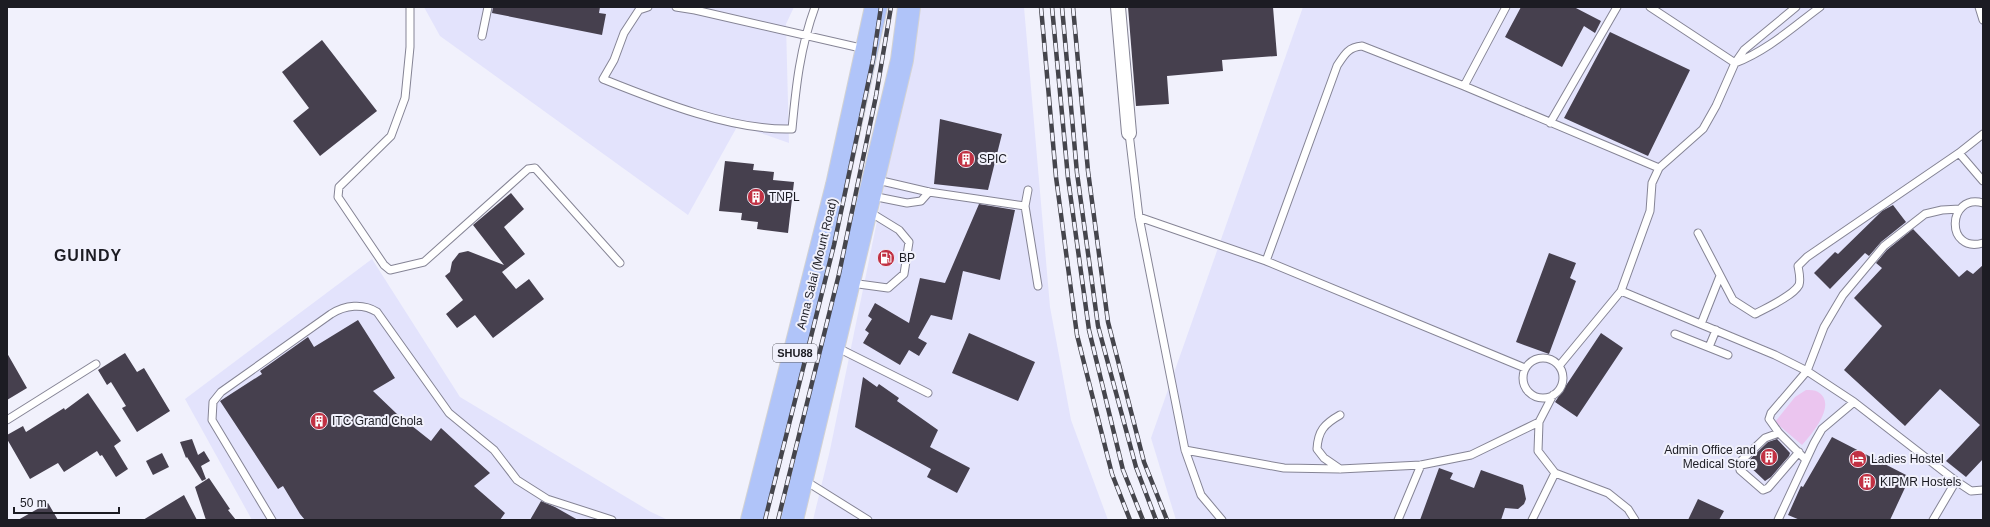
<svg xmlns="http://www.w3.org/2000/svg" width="1990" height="527" font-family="Helvetica,sans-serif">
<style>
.built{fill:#e3e3fc}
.green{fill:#ebc5ef}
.building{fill:#46404e}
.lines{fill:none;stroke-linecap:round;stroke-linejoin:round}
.service-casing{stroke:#858495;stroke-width:9}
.minor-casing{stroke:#858495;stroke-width:16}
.primary-casing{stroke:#d2d2d3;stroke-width:24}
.service{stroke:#fff;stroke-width:7}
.minor{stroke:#fff;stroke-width:14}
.primary{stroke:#b0c4f9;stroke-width:22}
.rail-casing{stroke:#45454c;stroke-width:4.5}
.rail{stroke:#f1f1fc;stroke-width:3;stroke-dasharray:9;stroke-linecap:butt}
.labels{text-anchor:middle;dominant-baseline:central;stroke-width:4;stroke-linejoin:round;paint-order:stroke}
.shield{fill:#f1f1fc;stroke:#5c5c64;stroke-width:1}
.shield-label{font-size:11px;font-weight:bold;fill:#1c1c23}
.poi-label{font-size:12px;fill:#1c1c23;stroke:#f1f1fc;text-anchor:start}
.street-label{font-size:12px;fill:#1c1c23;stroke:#f1f1fc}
.district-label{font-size:16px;font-weight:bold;letter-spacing:1px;fill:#1c1c23;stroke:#f1f1fc}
</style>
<rect width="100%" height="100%" fill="#f1f1fc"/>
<path class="built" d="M424,7H794L786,24L789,143L738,125L688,215L440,36Z
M921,7H1024L1050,307L1071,420L1108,520H813L830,450Z
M1303,7H1983V520H1176L1151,438Z
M372,259L460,397L651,512L668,520H252L185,399Z"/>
<path class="green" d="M1806,390C1810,390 1815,390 1818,392C1838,404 1811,435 1802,445L1775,422L1795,397Z"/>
<path class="building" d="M493,7H600L599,13L606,14L602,35L492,13Z
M1128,7H1273L1277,56L1222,60L1223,71L1167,76L1169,104L1136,106Z
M1521,7H1574L1601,21L1595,33L1584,26L1562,67L1505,37Z
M1610,32L1690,70L1648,156L1564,118Z
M322,40L377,111L320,156L293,121L309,108L282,72Z
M940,119L1002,134L988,190L934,184Z
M725,161L754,164L753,170L774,172L773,180L794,182L788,233L757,229L758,222L741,220L742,213L719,211Z
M511,193L524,209L504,227L525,254L502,272L516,289L529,279L544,299L493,338L475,315L457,328L446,314L463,300L445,276L450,272L452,262L459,253L468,251L504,265L473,225Z
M979,204L1015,210L1000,280L963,271L952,320L931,315L918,338L927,343L919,356L909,350L900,365L863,343L869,333L865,330L872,319L868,316L875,303L909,323L920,278L945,283Z
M1893,205L1906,222L1881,242L1869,256L1865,253L1830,289L1814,273L1835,252L1838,254L1882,211Z
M1913,229L1959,277L1967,270L1973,274L1983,265V459L1966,477L1946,461L1980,425L1940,389L1905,426L1844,370L1882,326L1854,298L1882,268L1876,263L1887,250Z
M1549,253L1576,263L1570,278L1576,281L1549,354L1516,342Z
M358,320L395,378L373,391L397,414L431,441L441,428L490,473L474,486L505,513L500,520H305L300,514L283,486L278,489L220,401L262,374L260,371L308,337L314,347Z
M969,333L1035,362L1018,401L952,373Z
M1601,333L1623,348L1577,417L1555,402Z
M7,353L27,388L7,400Z
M125,353L137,372L144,368L170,411L137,432L122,408L126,406L111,382L107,385L98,370Z
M863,377L877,387L879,384L899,398L897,401L938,430L930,447L970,468L957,493L927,477L931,469L855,427Z
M88,393L121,441L114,446L128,469L116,477L102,455L100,456L97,451L64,472L58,463L30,479L7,439V435L23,426L26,432L64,408L65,410Z
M1832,437L1910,477L1890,520H1800L1788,515L1801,486L1803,487Z
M192,439L198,455L204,451L210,461L201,466L206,479L202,481L187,457L186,458L180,442Z
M1777,439L1790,453L1789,456L1771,477L1765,481L1746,463L1768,442Z
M162,453L169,467L153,475L146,461Z
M1439,468L1453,473L1450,479L1474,488L1481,470L1523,485L1526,499L1524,504L1518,509L1505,508L1501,520H1420Z
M209,478L230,509L228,510L236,520H206L195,487Z
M184,495L197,520H143Z
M1698,499L1724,511L1719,520H1688Z
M541,501L555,507L578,520H530Z
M48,503L58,520H18Z"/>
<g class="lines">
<defs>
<path id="service" d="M410,7V47L405,98L391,136L339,187L338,197L384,265L390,270L424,262L528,169L535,168L620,263
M648,7L639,10L624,33L614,60L603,79C658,101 732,131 792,129C796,86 800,48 815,7
M676,7L695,10L865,49
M1650,7L1735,63C1767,51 1793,27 1820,7
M1979,7L1983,20
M482,36L488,7
M1464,86L1506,7
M1550,123L1617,7
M1129,133L1139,217L1185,450L1201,495L1222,520
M1959,153L1983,181
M876,181L886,182L929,192L1025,206
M1028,190L1025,206L1038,286
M872,196L907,203L921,201L929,192
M1983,203C1947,193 1945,254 1983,243
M1139,217L1266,261L1525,368
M1698,233L1733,300L1755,314C1766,308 1793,296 1799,285C1801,279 1799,272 1798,266L1807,257L1959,153L1983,134
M1266,261L1337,66C1344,55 1348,47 1362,46L1464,86L1659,168
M851,283L888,288L904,274L909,242L899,230L868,211
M1621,291L1775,355L1807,371L1854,402
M1701,324L1720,276
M1675,334L1728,355
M836,347L928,393
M1709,347L1716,330
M1523 378a20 20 0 1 1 40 0a20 20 0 1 1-40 0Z
M1559,366L1621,291L1650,211L1652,183L1659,168L1703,129L1716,106L1735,63L1744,50L1796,7
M1553,395L1539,422L1538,451L1555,473L1608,493L1628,509L1635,520
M7,420L96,364
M1779,433L1765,438L1742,460L1739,465L1740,470L1763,490L1768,488L1799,452
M1185,450L1284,468L1340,469L1421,465L1471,455L1539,422
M1806,460L1779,433L1769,419L1771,413L1807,371L1824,327L1843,295L1884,246L1925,214L1942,210L1960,209
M1340,469L1324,458L1317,449C1318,431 1324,424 1340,415
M804,480L868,520
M1956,481L1971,491L1983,490
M272,520L212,420L213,402L221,392L331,314C345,305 363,303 377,312L449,413L494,450L517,480L547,499L612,520
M1398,520L1421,465
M1532,520L1555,473
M1778,520L1814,443L1822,429L1854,402L1956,481L1933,520"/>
<path id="minor" d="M1118,7L1129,133"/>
<path id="primary" d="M752,520L837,185L876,7
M792,520L902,60L909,7"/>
</defs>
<use href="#service" class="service-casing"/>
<use href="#minor" class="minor-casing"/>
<use href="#primary" class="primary-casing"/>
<use href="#service" class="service"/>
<use href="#minor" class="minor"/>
<use href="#primary" class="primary"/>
<defs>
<path id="rail" d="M1041,7L1056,177L1077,335L1112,474L1130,520
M1052,7L1068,178L1089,330L1123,470L1143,520
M1062,7L1077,173L1098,326L1136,467L1156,520
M1073,7L1088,171L1108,322L1144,462L1167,520
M765,520L834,245L873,60L881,7
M778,520L839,274L876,96L891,7"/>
</defs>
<use href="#rail" class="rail-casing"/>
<use href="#rail" class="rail"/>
</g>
<defs>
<symbol id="building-disc" viewBox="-11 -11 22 22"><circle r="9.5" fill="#c13143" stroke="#f1f1fc"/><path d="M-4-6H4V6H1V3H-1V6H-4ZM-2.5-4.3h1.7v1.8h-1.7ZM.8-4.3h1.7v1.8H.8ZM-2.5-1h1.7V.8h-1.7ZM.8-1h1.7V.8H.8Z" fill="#fff"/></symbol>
<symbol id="fuel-disc" viewBox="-11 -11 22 22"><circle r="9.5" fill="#c13143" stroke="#f1f1fc"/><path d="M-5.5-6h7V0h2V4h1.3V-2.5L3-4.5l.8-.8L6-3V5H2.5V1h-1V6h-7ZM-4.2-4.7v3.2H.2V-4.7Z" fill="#fff"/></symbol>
<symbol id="hotel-disc" viewBox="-11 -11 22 22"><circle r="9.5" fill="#c13143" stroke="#f1f1fc"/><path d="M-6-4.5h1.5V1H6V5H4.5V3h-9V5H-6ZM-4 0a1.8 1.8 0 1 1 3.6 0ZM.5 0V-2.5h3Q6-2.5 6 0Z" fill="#fff"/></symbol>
</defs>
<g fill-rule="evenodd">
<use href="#building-disc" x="956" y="149" width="20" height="20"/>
<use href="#building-disc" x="746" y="187" width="20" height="20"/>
<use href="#fuel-disc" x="876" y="248" width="20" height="20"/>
<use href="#building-disc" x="309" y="411" width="20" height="20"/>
<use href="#building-disc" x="1759" y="447" width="20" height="20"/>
<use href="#hotel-disc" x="1848" y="449" width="20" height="20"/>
<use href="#building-disc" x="1857" y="472" width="20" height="20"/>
</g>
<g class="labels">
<rect class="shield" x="773" y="344" width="44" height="18" rx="3"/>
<g class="shield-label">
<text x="795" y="353">SHU88</text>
</g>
<g class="poi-label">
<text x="979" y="159">SPIC</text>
<text x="769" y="197">TNPL</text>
<text x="899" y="258">BP</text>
<text x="332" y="421">ITC Grand Chola</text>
<text x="1756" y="450" text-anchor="end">Admin Office and<tspan x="1756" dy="14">Medical Store</tspan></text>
<text x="1871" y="459">Ladies Hostel</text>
<text x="1880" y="482">KIPMR Hostels</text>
</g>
<g class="street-label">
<text transform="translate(817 264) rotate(-76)">Anna Salai (Mount Road)</text>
</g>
<g class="district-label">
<text x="88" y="255">GUINDY</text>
</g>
</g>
<rect width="1990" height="527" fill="none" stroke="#1c1c23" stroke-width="16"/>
<path d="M14 507v6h105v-6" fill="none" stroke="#1c1c23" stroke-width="2"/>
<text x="20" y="507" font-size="12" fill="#1c1c23" stroke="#f1f1fc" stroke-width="3" paint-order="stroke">50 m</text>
</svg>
